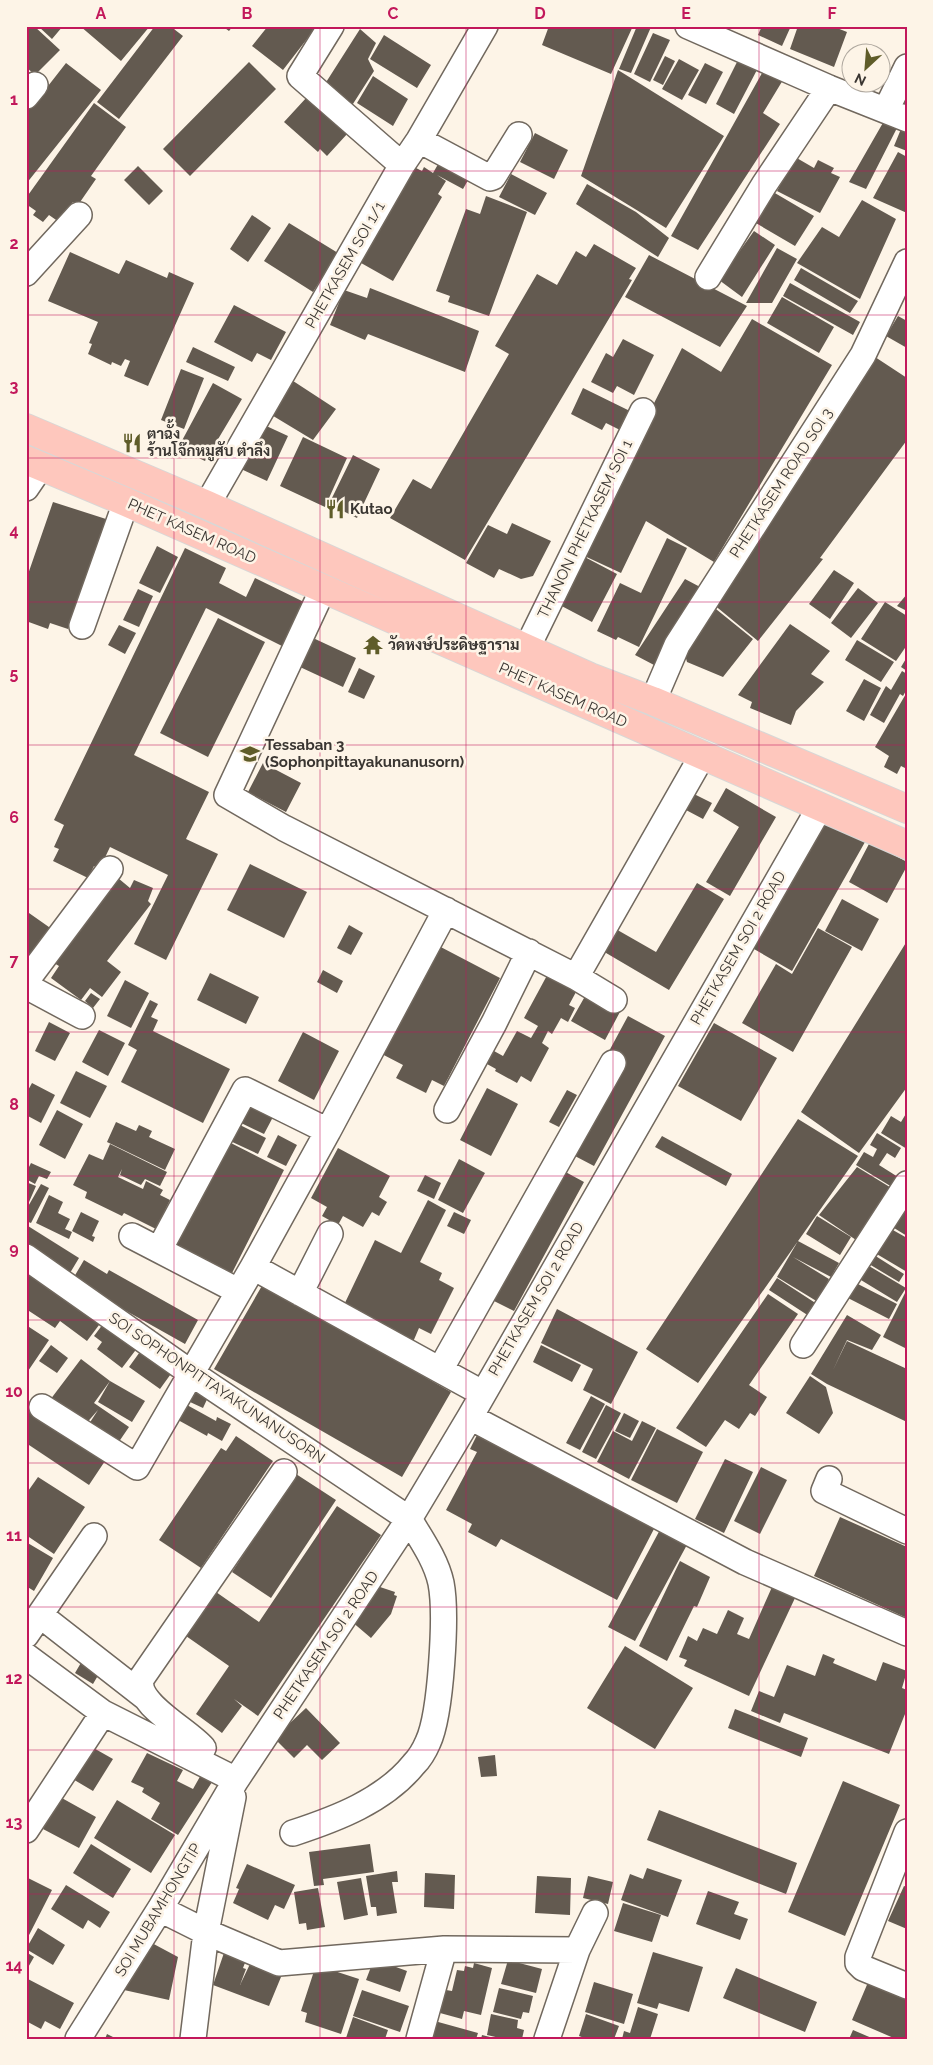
<svg xmlns="http://www.w3.org/2000/svg" width="933" height="2065" font-family="Raleway,Sarabun,sans-serif">
<style>
.building{fill:#635a50}
.lines{fill:none;stroke-linecap:round;stroke-linejoin:round}
.minor-casing{stroke:#71685e;stroke-width:28}
.major-casing{stroke:#d8d7d6;stroke-width:30}
.minor{stroke:#fff;stroke-width:25}
.major{stroke:#fec7bd;stroke-width:28}
.grid{fill:none;stroke:#c2185b;stroke-width:1;stroke-opacity:0.55}
.labels{text-anchor:middle;dominant-baseline:central;stroke-width:5;stroke-linejoin:round;paint-order:stroke}
.street-label{font-size:15px;fill:#3a3632;stroke:#fdf4e7}
.poi-label{font-size:15px;font-weight:bold;fill:#3a3632;stroke:#fdf4e7;text-anchor:start}
.neatline{fill:none;stroke:#c2185b;stroke-width:2}
.grid-label{font-size:16px;text-anchor:middle;font-weight:bold;fill:#c2185b}
</style>
<rect width="100%" height="100%" fill="#fdf4e7"/>
<path class="building" d="M26,26H34L60,50L35,75L26,67Z
M38,26H63L52,39Z
M80,26H150L121,61Z
M155,26H170L183,36L119,119L97,102Z
M222,26H233L229,31Z
M268,26H317L283,70L252,46Z
M549,26H633L611,74L542,45Z
M637,26L651,27L631,73L619,69Z
M762,26H791L782,46L758,35Z
M798,26H832L847,32L834,67L790,49Z
M360,29L376,43L368,59L374,71L351,107L323,87Z
M653,33L670,40L650,82L634,74Z
M384,35L431,65L417,88L370,59Z
M665,56L675,61L663,85L653,80Z
M740,56L759,66L734,114L716,104Z
M679,59L699,70L682,100L662,89Z
M249,62L276,89L190,176L163,149Z
M66,63L101,90L26,184V101L34,104Z
M705,63L723,72L706,104L688,95Z
M766,66L786,75L763,113L780,124L698,250L671,236Z
M618,70L724,136L666,228L581,176Z
M373,76L408,99L393,126L357,103Z
M307,97L348,133L327,156L320,149L318,152L284,122Z
M94,103L126,127L91,176L96,179L78,205L73,202L59,222L49,215L43,222L33,215L36,211L26,204V198Z
M884,121L897,128L866,189L849,182Z
M901,129L907,132V151L894,146Z
M535,133L568,150L554,179L520,162Z
M898,152L907,157V213L873,198Z
M795,157L814,168L818,160L834,168L831,173L840,177L820,213L777,191Z
M441,159L471,175L463,189L437,175L446,181L438,194L442,197L393,281L354,259L408,164L422,171L424,167L433,173Z
M138,166L163,191L149,205L124,180Z
M511,174L547,193L535,215L499,197Z
M587,184L636,212L669,238L658,257L576,204Z
M768,189L814,216L795,246L749,219Z
M486,196L527,212L489,316L448,302L450,296L436,291L466,209L480,214Z
M862,200L896,219L860,299L797,263L822,227L839,237Z
M252,215L271,228L248,262L230,249Z
M289,223L338,253L313,292L264,261Z
M754,231L775,245L742,297L719,280Z
M594,244L636,268L629,279L632,280L465,560L390,518L413,479L431,489L509,354L495,346L537,274L557,285L576,251L586,257Z
M777,248L797,259L772,303H746Z
M70,252L119,274L126,260L167,278L169,272L194,283L148,386L124,376L130,361L125,359L121,366L112,362L111,365L88,354L92,344L89,343L98,322L48,301Z
M649,255L747,306L720,347L625,297Z
M801,268L858,301L850,313L794,280Z
M790,283L860,322L853,335L783,296Z
M370,288L479,331L465,372L368,334L365,340L330,325L344,290L367,298Z
M782,297L834,327L819,353L767,323Z
M234,305L286,332L271,360L257,353L252,362L214,342Z
M898,316L907,321V348L886,336Z
M752,319L832,365L714,562L646,521L621,573L578,553L682,348L721,372Z
M623,339L654,355L634,395L617,386L613,393L591,382L606,353L613,357Z
M193,347L235,367L228,381L186,362Z
M872,355L907,378V440L820,558L823,559L758,641L713,604Z
M181,369L204,378L184,429L161,420Z
M287,377L336,409L313,440L265,411Z
M213,383L242,399L205,461L178,448Z
M583,388L634,413L624,432L606,423L602,430L571,414Z
M262,424L288,436L267,481L241,469Z
M303,437L347,458L325,507L280,486Z
M353,455L380,469L357,518L329,504Z
M53,502L106,519L68,629L50,623L48,629L26,621V580Z
M512,523L551,541L533,576L521,579L499,569L494,578L466,563L488,525L507,534Z
M667,538L687,548L639,647L618,637L616,640L597,631L620,583L641,593Z
M157,546L178,557L160,593L139,583Z
M185,548L226,568L219,583L246,597L255,578L304,602L282,646L206,608L134,755L209,792L186,839L218,854L166,960L134,944L168,875L110,847L100,868L94,866L88,878L53,861L59,849L54,847L64,825L54,820Z
M579,554L617,574L592,622L554,602Z
M834,570L854,583L830,619L809,604Z
M685,579L702,588L654,665L635,655Z
M858,588L878,603L851,638L831,623Z
M138,589L153,596L139,627L123,620Z
M907,594V611L897,606Z
M885,602L907,616V645L896,661L861,639Z
M711,605L753,639L723,677L687,662L683,648Z
M218,618L265,642L208,757L160,733Z
M790,624L830,651L811,674L824,682L796,711L791,725L750,708L752,702L738,695Z
M119,625L136,633L125,654L108,645Z
M313,638L356,658L343,687L300,667Z
M857,640L894,662L881,682L845,660Z
M907,657V671L901,667Z
M359,668L375,676L364,699L348,692Z
M902,671L907,674V689L903,696L900,694L884,723L870,715L886,686L891,690Z
M864,679L881,688L864,721L846,711Z
M907,692V769L901,766L897,774L884,767L889,756L875,747Z
M263,763L301,783L286,812L248,792Z
M726,788L776,817L730,896L706,882L739,827L713,811Z
M694,794L712,803L703,819L686,810Z
M822,818L865,842L792,971L754,949Z
M870,842L907,862V866L887,903L849,882Z
M250,864L307,892L284,938L227,910Z
M118,878L130,888L134,880L153,888L148,901L151,904L107,961L121,972L102,997L90,988L81,1000L51,978L59,966L54,963Z
M697,883L724,899L669,990L601,950L614,928L656,952Z
M842,899L879,919L862,951L825,931Z
M29,913L56,932L26,969V917Z
M349,925L363,933L351,955L337,948Z
M818,928L852,947L793,1052L742,1023L776,964L792,974Z
M907,941V1087L859,1153L801,1112Z
M435,944L500,978L444,1086L432,1080L426,1093L396,1078L403,1065L378,1052Z
M551,968L576,992L569,1005L575,1008L568,1022L561,1018L552,1034L548,1031L542,1043L549,1048L531,1082L521,1076L517,1083L495,1071L496,1069L487,1064L494,1051L503,1056L517,1031L531,1038L538,1026L524,1018Z
M323,970L343,981L337,993L317,982Z
M210,973L259,997L246,1024L197,1000Z
M125,980L149,993L131,1028L107,1016Z
M588,991L621,1010L605,1040L571,1021Z
M91,993L100,999L93,1008L85,1001Z
M150,1000L158,1004L151,1017L158,1020L153,1031L230,1069L203,1123L121,1082L137,1050L128,1045Z
M628,1016L665,1036L594,1166L573,1155L608,1053Z
M49,1022L70,1033L55,1061L35,1051Z
M714,1023L777,1058L741,1121L678,1086Z
M99,1030L125,1043L108,1076L82,1062Z
M303,1032L339,1051L314,1100L278,1081Z
M76,1071L107,1086L90,1118L60,1103Z
M32,1083L55,1095L41,1123L26,1115V1094Z
M487,1088L518,1104L491,1156L460,1140Z
M567,1090L577,1095L559,1127L549,1122Z
M248,1105L273,1117L264,1134L239,1122Z
M57,1110L83,1124L65,1159L39,1145Z
M907,1112V1149L881,1133L891,1116L901,1122Z
M798,1119L858,1156L698,1383L646,1349Z
M116,1122L136,1131L139,1125L152,1131L149,1137L175,1149L165,1170L107,1142Z
M236,1123L266,1138L258,1154L228,1140Z
M877,1133L901,1148L895,1158L887,1153L879,1165L898,1177L892,1187L856,1165L864,1152L873,1157L877,1149L870,1145Z
M278,1135L297,1145L286,1166L267,1157Z
M662,1136L732,1174L726,1186L655,1147Z
M225,1140L284,1170L231,1275L172,1245Z
M110,1144L167,1172L160,1186L145,1179L141,1185L120,1175L122,1169L118,1177L143,1189L146,1181L163,1190L160,1195L170,1200L156,1229L124,1213L122,1216L85,1198L87,1192L73,1185L89,1154L103,1160Z
M338,1148L390,1176L379,1197L387,1202L379,1216L372,1212L363,1227L343,1216L338,1225L322,1216L327,1207L311,1198Z
M459,1159L485,1173L463,1213L438,1200Z
M31,1163L51,1172L47,1179L39,1176L35,1184L26,1179V1173Z
M857,1167L893,1189L859,1242L819,1215Z
M560,1169L584,1182L514,1311L490,1299Z
M425,1175L441,1183L434,1199L417,1191Z
M26,1182L36,1186L26,1209Z
M41,1184L49,1188L31,1223L26,1221V1210Z
M49,1195L63,1202L58,1213L70,1219L65,1229L72,1232L69,1239L36,1223Z
M428,1200L446,1210L420,1262L442,1273L439,1280L454,1288L431,1334L419,1328L413,1342L343,1307L375,1240L401,1253Z
M907,1202V1236L886,1223Z
M81,1212L99,1221L92,1236L95,1237L93,1242L72,1231Z
M454,1212L471,1220L464,1234L447,1226Z
M817,1216L851,1237L840,1255L806,1234Z
M884,1225L907,1238V1272L870,1250Z
M28,1226L79,1258L70,1273L26,1246V1229Z
M798,1241L839,1263L831,1277L793,1257L829,1279L818,1302L777,1277Z
M874,1255L904,1274L899,1282L869,1264Z
M84,1260L107,1274L109,1270L198,1320L185,1344L96,1294L98,1291L74,1277Z
M864,1263L906,1288L897,1302L856,1277Z
M26,1268L102,1321L87,1341L60,1321L55,1328L26,1309V1300L29,1297L26,1295Z
M777,1278L820,1306L812,1318L769,1290Z
M854,1282L897,1304L889,1319L846,1297Z
M263,1284L451,1392L402,1477L214,1369Z
M907,1289V1349L883,1337Z
M768,1294L798,1314L749,1385L767,1397L755,1416L750,1413L739,1429L725,1420L706,1447L676,1428Z
M557,1309L638,1352L611,1404L583,1390L593,1369L541,1343Z
M847,1315L881,1335L872,1350L847,1340L833,1370L847,1341L907,1369V1422L827,1384L811,1374Z
M103,1324L138,1347L122,1368L97,1349L102,1342L94,1336Z
M26,1325L49,1340L26,1374Z
M51,1345L68,1358L57,1373L39,1361Z
M541,1345L581,1365L572,1382L533,1362Z
M142,1349L173,1371L160,1389L129,1367Z
M81,1359L110,1381L94,1403L129,1427L116,1446L87,1427L98,1410L84,1426L50,1400Z
M810,1376L826,1387L833,1413L819,1434L786,1413Z
M110,1381L145,1401L132,1422L98,1402Z
M197,1387L210,1393L203,1408L190,1402L189,1404L185,1402Z
M591,1396L605,1404L580,1450L566,1443Z
M187,1405L216,1421L217,1417L231,1424L222,1441L208,1433L207,1436L178,1420Z
M606,1405L621,1413L596,1459L582,1452Z
M26,1409L107,1458L89,1485L26,1443Z
M624,1413L639,1421L630,1438L615,1431Z
M642,1421L656,1428L629,1479L597,1462L613,1431L632,1441Z
M480,1429L655,1527L617,1600L501,1539L496,1547L468,1532L472,1524L446,1510L477,1452L470,1449Z
M657,1429L703,1452L677,1503L631,1480Z
M236,1436L273,1461L201,1568L159,1540L221,1448L226,1451Z
M725,1459L753,1472L724,1533L695,1519Z
M761,1467L787,1480L760,1534L734,1521Z
M296,1474L336,1500L271,1598L232,1572Z
M38,1477L85,1507L54,1554L26,1535V1494Z
M337,1506L381,1535L258,1716L234,1699L242,1706L222,1733L196,1714L229,1666L186,1636L216,1592L259,1622Z
M840,1517L907,1547V1618L814,1576Z
M662,1526L689,1541L635,1641L608,1627Z
M26,1542L53,1558L34,1591L26,1586Z
M680,1561L710,1577L697,1607L694,1606L667,1661L639,1646Z
M377,1586L395,1592L394,1595L397,1596L391,1614L371,1638L351,1621Z
M772,1587L795,1598L749,1696L684,1666L687,1660L679,1657L688,1636L697,1641L703,1628L717,1634L728,1610L744,1618L737,1634L749,1639Z
M625,1646L693,1688L655,1749L587,1708Z
M823,1654L835,1659L833,1663L876,1681L883,1662L907,1671L902,1688L907,1690V1709L889,1754L784,1713L780,1723L751,1711L759,1691L774,1697L787,1665L815,1676Z
M82,1661L100,1672L93,1684L75,1673Z
M306,1708L340,1743L322,1760L307,1745L294,1758L274,1738Z
M735,1709L808,1738L801,1757L728,1728Z
M90,1746L113,1759L93,1791L71,1778Z
M147,1753L183,1770L177,1781L193,1789L202,1773L214,1779L178,1835L151,1819L160,1803L142,1792L144,1788L131,1782Z
M495,1755L497,1776L481,1777L478,1757Z
M843,1781L900,1805L845,1936L788,1912Z
M60,1797L96,1817L79,1848L43,1829Z
M117,1800L175,1835L151,1873L94,1838Z
M659,1810L797,1863L786,1894L647,1840Z
M91,1844L131,1869L113,1898L73,1873Z
M370,1844L374,1872L323,1879L324,1885L314,1886L309,1852Z
M247,1864L295,1885L284,1909L275,1905L268,1920L233,1903L239,1889L236,1888Z
M647,1868L682,1880L668,1917L621,1900L630,1874L643,1879Z
M397,1871L398,1882H392L397,1913L377,1916L376,1907H371L366,1876Z
M425,1873L455,1875L454,1909L424,1907Z
M537,1876L571,1878L570,1915L535,1913Z
M588,1876L613,1882L608,1904L583,1898Z
M26,1877L52,1890L26,1941Z
M361,1878L368,1915L344,1920L337,1882Z
M66,1885L110,1912L100,1928L88,1920L83,1929L51,1909Z
M904,1886L907,1887V1929L888,1921Z
M318,1888L325,1927L307,1930L306,1923L299,1924L294,1892Z
M708,1891L739,1902L734,1914L748,1919L740,1940L696,1924Z
M623,1903L661,1915L652,1942L614,1931Z
M38,1928L65,1945L53,1965L26,1949Z
M150,1942L178,1957L169,2000L124,1990Z
M226,1947L248,1955L243,1968L246,1969L240,1985L250,1964L281,1977L269,2006L213,1985Z
M26,1952L34,1957L26,1971Z
M653,1952L703,1967L689,2012L659,2003L657,2009L637,2003Z
M374,1959L407,1971L400,1992L366,1980Z
M508,1960L542,1969L536,1993L501,1984Z
M474,1963L492,1968L481,2015L464,2011L462,2019L440,2013L446,1990L452,1991L457,1970L464,1971L465,1966L473,1968Z
M316,1965L359,1979L341,2034L305,2022L307,2013L301,2011Z
M736,1968L817,2002L805,2032L723,1998Z
M26,1978L74,2003L60,2029L45,2021L41,2029L26,2021Z
M869,1980L907,1997V2039H896L852,2020Z
M594,1982L633,1994L624,2024L585,2012Z
M499,1988L533,1996L529,2013L523,2012L521,2019L493,2012Z
M362,1990L409,2006L400,2032L353,2016Z
M638,2007L658,2014L650,2039H622L624,2031L630,2033Z
M491,2014L518,2020L517,2028L524,2030L522,2039H504L487,2035Z
M586,2014L619,2026L614,2039H587L579,2036Z
M353,2017L388,2030L385,2039L346,2038Z
M431,2020L478,2033L476,2039H427Z
M853,2030L874,2039H849Z
M107,2034L117,2039H105Z
M482,2035L494,2038V2039H481Z"/>
<g class="lines">
<defs>
<path id="minor" d="M331,26L300,76L402,165
M688,26L829,88L907,119
M26,96L35,85
M886,110L907,67
M419,140L490,178L493,177L519,135
M26,273L79,215
M708,277L764,185L829,88
M26,488L41,466
M207,505L402,165L419,140L485,26
M323,589L227,795L284,828L576,977L614,1000
M82,626L126,502
M527,648L643,411
M653,701L677,645L863,355L907,262
M576,977L702,756
M26,981L110,869
M26,986L82,1016
M447,1110L494,1023L529,952
M328,1131L446,910
M132,1236L159,1250
M26,1257L191,1373L409,1519C421,1539 436,1560 441,1583C447,1614 441,1714 428,1742C425,1749 420,1758 414,1764C384,1801 336,1819 293,1833
M253,1267L440,1370L613,1063
M300,1293L330,1234
M803,1345L907,1184
M440,1370L482,1393
M42,1407L137,1467L253,1267L328,1131L245,1090L159,1250L238,1291
M470,1417L745,1562L907,1633
M829,1479L824,1491L907,1531
M40,1615L145,1697
M26,1635L94,1536
M26,1656L103,1713L236,1780
M197,1760L203,1748C188,1730 135,1704 141,1679L284,1472
M26,1830L103,1713
M907,1832L858,1957V1963L863,1968L907,1986
M160,1909L206,1932L279,1963L444,1949L577,1950
M78,2039L160,1909L236,1780L409,1519L470,1417L820,807
M193,2039L206,1932L233,1797
M419,2039L444,1949
M547,2039L577,1950L595,1913"/>
<path id="major" d="M26,428L207,505L590,677L653,701L907,809
M26,460L126,502L907,845"/>
</defs>
<use href="#minor" class="minor-casing"/>
<use href="#major" class="major-casing"/>
<use href="#minor" class="minor"/>
<use href="#major" class="major"/>
</g>
<path class="grid" d="M174,26V2039M320,26V2039M466,26V2039M613,26V2039M759,26V2039M26,171H907M26,315H907M26,458H907M26,602H907M26,745H907M26,889H907M26,1032H907M26,1176H907M26,1320H907M26,1463H907M26,1607H907M26,1750H907M26,1894H907"/>
<defs>
<symbol id="restaurant-bare" viewBox="-9 -9 18 18"><path d="M-5-6h1v4h1v-4h1v4h1v-4h1v5L-1.5 .5V6h-2V.5L-5-1ZM5-6V6H3V1.5H1.5Q1.5-4 5-6Z" fill="#5f5c29" stroke="#fdf4e7" stroke-width="2.5" paint-order="stroke"/></symbol>
<symbol id="temple-bare" viewBox="-9 -9 18 18"><path d="M0-6L5-2H3V0L6.5 2.5H4V6H1.5V3h-3V6H-4V2.5H-6.5L-3 0V-2H-5Z" fill="#5f5c29" stroke="#fdf4e7" stroke-width="2.5" paint-order="stroke"/></symbol>
<symbol id="school-bare" viewBox="-9 -9 18 18"><path d="M0-5L7-2L0 1L-7-2ZM-4 1L0 2.5L4 1V4Q0 6-4 4Z" fill="#5f5c29" stroke="#fdf4e7" stroke-width="2.5" paint-order="stroke"/></symbol>
</defs>
<g fill-rule="evenodd">
<use href="#restaurant-bare" x="118" y="429" width="28" height="28"/>
<use href="#restaurant-bare" x="321" y="495" width="28" height="28"/>
<use href="#temple-bare" x="359" y="631" width="28" height="28"/>
<use href="#school-bare" x="236" y="740" width="28" height="28"/>
</g>
<g class="labels">
<g class="street-label">
<text transform="translate(345 265) rotate(-60)">PHETKASEM SOI 1/1</text>
<text transform="translate(781 483) rotate(-57)">PHETKASEM ROAD SOI 3</text>
<text transform="translate(585 529) rotate(-64)">THANON PHETKASEM SOI 1</text>
<text transform="translate(192 531) rotate(24)">PHET KASEM ROAD</text>
<text transform="translate(563 695) rotate(24)">PHET KASEM ROAD</text>
<text transform="translate(738 948) rotate(-60)">PHETKASEM SOI 2 ROAD</text>
<text transform="translate(536 1299) rotate(-60)">PHETKASEM SOI 2 ROAD</text>
<text transform="translate(217 1388) rotate(34)">SOI SOPHONPITTAYAKUNANUSORN</text>
<text transform="translate(326 1645) rotate(-56)">PHETKASEM SOI 2 ROAD</text>
<text transform="translate(158 1910) rotate(-59)">SOI MUBAMHONGTIP</text>
</g>
<g class="poi-label">
<text x="147" y="434">ตาฉั้ง<tspan x="147" dy="17">ร้านโจ๊กหมูสับ ตำลึง</tspan></text>
<text x="350" y="509">Kutao</text>
<text x="388" y="645">วัดหงษ์ประดิษฐาราม</text>
<text x="265" y="745">Tessaban 3<tspan x="265" dy="17">(Sophonpittayakunanusorn)</tspan></text>
</g>
</g>
<rect width="933" height="2065" fill="none" stroke="#fdf4e7" stroke-width="55"/>
<g transform="translate(866 68) rotate(206)"><circle r="24" fill="#fdf4e7" stroke="#afa89f"/>
<path d="M0-4L9 19L0 12L-9 19Z" fill="#5f5c29"/>
<text y="-8" font-size="14" font-weight="bold" text-anchor="middle" fill="#3a3632">N</text>
</g>
<rect x="28" y="28" width="878" height="2010" class="neatline"/>
<g class="grid-label">
<text x="101" y="19">A</text>
<text x="247" y="19">B</text>
<text x="393" y="19">C</text>
<text x="540" y="19">D</text>
<text x="686" y="19">E</text>
<text x="832" y="19">F</text>
<text x="14" y="105">1</text>
<text x="14" y="249">2</text>
<text x="14" y="392">3</text>
<text x="14" y="536">4</text>
<text x="14" y="679">5</text>
<text x="14" y="823">6</text>
<text x="14" y="966">7</text>
<text x="14" y="1110">8</text>
<text x="14" y="1254">9</text>
<text x="14" y="1397">10</text>
<text x="14" y="1541">11</text>
<text x="14" y="1684">12</text>
<text x="14" y="1828">13</text>
<text x="14" y="1971">14</text>
</g>
</svg>
